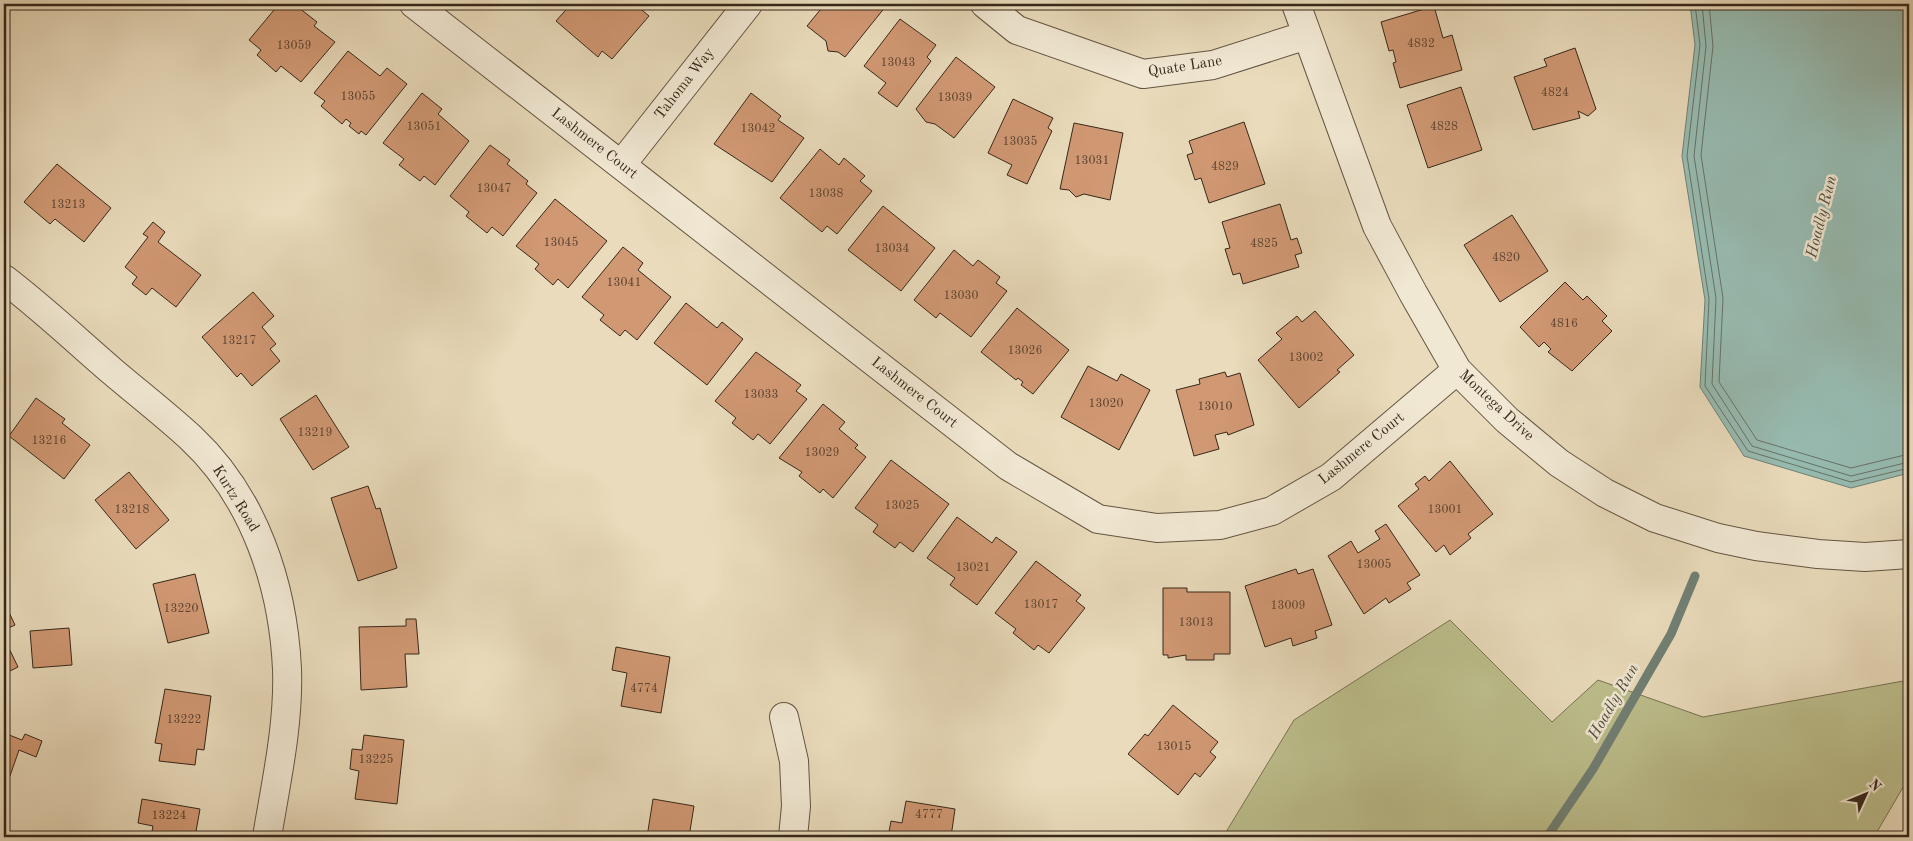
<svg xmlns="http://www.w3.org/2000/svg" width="1913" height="841" font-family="'Old Standard TT',serif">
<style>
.green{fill:#bcbe8c;stroke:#7a7354}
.water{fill:#97bbb1;stroke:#718075}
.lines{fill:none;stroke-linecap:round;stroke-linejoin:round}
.shore{stroke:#677266;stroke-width:1}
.stream{stroke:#718075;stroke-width:9}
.building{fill:#d09873;stroke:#37281b}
.minor-casing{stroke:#645543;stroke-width:30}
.minor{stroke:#f1e8d3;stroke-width:28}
.labels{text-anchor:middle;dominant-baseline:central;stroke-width:5;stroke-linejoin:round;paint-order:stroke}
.number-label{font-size:12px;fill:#5d4431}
.street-label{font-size:15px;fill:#37281b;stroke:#f1e8d3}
.water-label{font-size:16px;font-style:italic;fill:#4f4d40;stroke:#f1e8d3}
</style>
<rect width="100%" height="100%" fill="#e9dbbb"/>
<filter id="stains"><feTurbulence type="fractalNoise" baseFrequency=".004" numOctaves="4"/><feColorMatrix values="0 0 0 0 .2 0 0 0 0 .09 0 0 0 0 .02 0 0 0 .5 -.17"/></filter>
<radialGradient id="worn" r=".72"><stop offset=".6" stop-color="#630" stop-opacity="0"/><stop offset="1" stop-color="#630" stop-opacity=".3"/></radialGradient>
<path class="green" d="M1450,620L1552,722L1598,680L1703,717L1909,680V777L1874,837H1223L1294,720Z"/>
<path class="water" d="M1690,4H1909V473L1851,488L1744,456L1700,387L1705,300L1682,156L1695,45Z"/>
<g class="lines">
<path class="shore" d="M1695,4L1700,45L1687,156L1709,299L1705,386L1748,451L1851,482L1909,468
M1702,4L1706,46L1694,156L1716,298L1712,384L1752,446L1851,476L1909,462
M1709,4L1713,46L1701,155L1723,298L1719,382L1757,440L1851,468L1909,454"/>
<path class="stream" d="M1547,837L1593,769L1671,634L1695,576"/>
</g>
<path class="building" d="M279,4H294L317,22L314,26L335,42L301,82L281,66L276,72L257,55L261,50L249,40Z
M571,4H638L636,5L649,16L612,59L602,51L598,57L556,21Z
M825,4H884L886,6L845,57L838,52L828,51L826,41L807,26Z
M1434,6L1443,38L1452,35L1462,70L1400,88L1393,63L1396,62L1393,50L1389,51L1381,22Z
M900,19L936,45L927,57L931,61L897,107L878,93L886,83L864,66Z
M1575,48L1596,109L1588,116L1578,111L1580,118L1533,130L1514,77L1547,66L1544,59Z
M348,51L380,76L387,68L407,84L366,135L361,131L359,134L349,126L351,123L346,119L342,124L321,106L325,101L314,93Z
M956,57L995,87L954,138L935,124L926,122L916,109Z
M1461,87L1482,150L1428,168L1407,105Z
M422,93L442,109L438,114L469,141L435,185L424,176L420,181L399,165L404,159L383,143Z
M751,93L781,116L778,120L804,138L772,182L714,144Z
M1013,99L1053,118L1048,128L1052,131L1027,184L1007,175L1012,165L988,153Z
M1244,122L1265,184L1209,203L1201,178L1195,180L1187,155L1193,153L1189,141Z
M1074,123L1123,133L1110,200L1084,194L1076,197L1069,190L1060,189Z
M490,145L510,160L507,164L528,181L526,184L537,193L503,236L492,227L487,233L466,216L469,212L450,196Z
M820,149L839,165L844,158L865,176L860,181L872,191L837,234L827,226L822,232L780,198Z
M57,164L111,208L84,242L55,219L50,224L24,202Z
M555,199L607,241L568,288L558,279L553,285L535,269L539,264L516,246Z
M1280,204L1291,240L1297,238L1302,253L1295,255L1299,267L1243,284L1240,273L1233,275L1225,249L1230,248L1222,222Z
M883,206L935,248L901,291L848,250Z
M1512,215L1548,271L1500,302L1464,245Z
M153,222L165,232L158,242L201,275L176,307L152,288L146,295L132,284L137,277L125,267L148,237L143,234Z
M623,247L643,263L638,270L671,297L637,340L625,330L620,336L600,320L604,315L582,297Z
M954,250L973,266L978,260L1000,277L996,283L1007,291L971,337L940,313L936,318L914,300Z
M1565,282L1583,300L1587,296L1607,316L1602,321L1612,331L1572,371L1548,352L1551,349L1544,342L1539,347L1520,327Z
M253,292L274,316L262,327L276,344L270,349L280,361L252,386L241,373L237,377L202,337Z
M686,303L717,328L722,322L743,339L707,385L654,343Z
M1017,308L1069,350L1033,394L1021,385L1023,382L1018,378L1016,380L981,352Z
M1315,311L1354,355L1337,370L1340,372L1299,408L1258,360L1282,339L1276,333L1297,316L1302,322Z
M756,352L801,385L796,391L807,399L770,444L758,434L753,440L732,423L736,418L715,401Z
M1088,366L1117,381L1121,374L1150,390L1119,450L1061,417Z
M1225,372L1227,377L1240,373L1254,425L1228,435L1227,432L1215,435L1219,449L1194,456L1176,390L1200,384L1199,379Z
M316,395L349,447L313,470L280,419Z
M36,398L65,419L62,423L90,445L64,479L9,436Z
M823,404L845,422L839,429L858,445L855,448L866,457L833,498L823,489L820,493L799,476L802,472L779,458Z
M891,460L949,504L913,552L900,542L895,548L873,532L878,525L855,508Z
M1450,461L1493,514L1468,534L1471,538L1450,555L1444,545L1436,552L1398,506L1419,489L1415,484L1425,476L1429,481Z
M129,472L169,520L136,549L95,500Z
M368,486L376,509L380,508L397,568L358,581L331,498Z
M957,517L992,543L996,537L1017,552L977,605L950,585L955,578L927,558Z
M1386,524L1420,575L1407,583L1411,589L1389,603L1386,598L1364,614L1328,556L1351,541L1358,553L1380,539L1375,531Z
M1036,561L1081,595L1076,601L1085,608L1049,653L1038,645L1034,650L1013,633L1016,629L995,613Z
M1296,569L1298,574L1313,569L1332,625L1315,631L1317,638L1293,646L1291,638L1265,647L1245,586Z
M195,574L209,633L168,643L153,584Z
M1163,588H1187V592H1230V654H1214V660H1186V655L1168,658V655H1163Z
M4,602L15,625L4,630Z
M406,619H416L419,654H405L407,687L361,690L359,627L406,626Z
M69,628L72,665L33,668L30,631Z
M4,638L18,667L4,674Z
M616,647L670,657L661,713L621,706L627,673L612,670Z
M165,689L211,696L204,750L197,749L195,765L159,761L162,744L155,743Z
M1173,705L1218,742L1210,752L1216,757L1200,777L1195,773L1178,795L1128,754L1145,734L1148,736Z
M4,733L22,740L25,734L42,741L36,757L19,750L4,793Z
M364,735L404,740L397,804L355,799L359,771L350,769L352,749L362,750Z
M142,799L200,809L195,837H151L153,826L138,823Z
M653,799L694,806L689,837H647Z
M906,801L955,809L951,837H888L891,821L902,823Z"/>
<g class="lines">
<defs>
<path id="minor" d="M414,4L1008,466L1098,519L1157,528L1220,525L1272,511L1331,477L1457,370
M985,4L1017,30L1143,74L1213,65L1307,35
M1296,4L1377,226L1413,293L1457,370L1507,420L1559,463L1605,493L1655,518L1718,538L1756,546L1818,554L1865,557L1909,554
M621,165L748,4
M4,279C42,308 77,341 113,372C139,394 166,415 191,438C254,497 283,584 287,669C289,725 276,782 267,837
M784,717L794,761L796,806L793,837"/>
</defs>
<use href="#minor" class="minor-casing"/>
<use href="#minor" class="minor"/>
</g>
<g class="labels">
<g class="number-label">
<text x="1421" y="44">4832</text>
<text x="294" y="46">13059</text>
<text x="898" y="63">13043</text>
<text x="1555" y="93">4824</text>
<text x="358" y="97">13055</text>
<text x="955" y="98">13039</text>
<text x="424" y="127">13051</text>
<text x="1444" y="127">4828</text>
<text x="758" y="129">13042</text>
<text x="1020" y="142">13035</text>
<text x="1092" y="161">13031</text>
<text x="1225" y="167">4829</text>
<text x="494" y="189">13047</text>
<text x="826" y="194">13038</text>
<text x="68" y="205">13213</text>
<text x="561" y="243">13045</text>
<text x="1264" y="244">4825</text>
<text x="892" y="249">13034</text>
<text x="1506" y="258">4820</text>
<text x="624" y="283">13041</text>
<text x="961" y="296">13030</text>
<text x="1564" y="324">4816</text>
<text x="239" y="341">13217</text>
<text x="1025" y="351">13026</text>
<text x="1306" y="358">13002</text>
<text x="761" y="395">13033</text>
<text x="1106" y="404">13020</text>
<text x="1215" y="407">13010</text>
<text x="315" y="433">13219</text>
<text x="49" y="441">13216</text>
<text x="822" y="453">13029</text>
<text x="902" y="506">13025</text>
<text x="132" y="510">13218</text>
<text x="1445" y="510">13001</text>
<text x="1374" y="565">13005</text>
<text x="973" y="568">13021</text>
<text x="1041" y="605">13017</text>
<text x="1288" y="606">13009</text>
<text x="181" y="609">13220</text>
<text x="1196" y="623">13013</text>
<text x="644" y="689">4774</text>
<text x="184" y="720">13222</text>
<text x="1174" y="747">13015</text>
<text x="376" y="760">13225</text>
<text x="929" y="815">4777</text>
<text x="169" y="816">13224</text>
</g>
<g class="street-label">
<text transform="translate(1185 67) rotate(-9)">Quate Lane</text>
<text transform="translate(685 84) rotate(-52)">Tahoma Way</text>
<text transform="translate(594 144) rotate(38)">Lashmere Court</text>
<text transform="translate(914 393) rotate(38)">Lashmere Court</text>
<text transform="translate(1496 406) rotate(43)">Montega Drive</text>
<text transform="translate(1362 449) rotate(-39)">Lashmere Court</text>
<text transform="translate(235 499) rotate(58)">Kurtz Road</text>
</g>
<g class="water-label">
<text transform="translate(1822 217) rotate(-76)">Hoadly Run</text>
<text transform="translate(1614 702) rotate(-60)">Hoadly Run</text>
</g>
</g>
<rect width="1913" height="841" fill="none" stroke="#e9dbbb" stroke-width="20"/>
<rect x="5" y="5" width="1903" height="831" fill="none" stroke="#37281b" stroke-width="2.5"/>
<rect x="10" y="10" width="1893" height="821" fill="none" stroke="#37281b"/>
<g transform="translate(1866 794) rotate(46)" stroke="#f1e8d3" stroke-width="4" paint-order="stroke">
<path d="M0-4L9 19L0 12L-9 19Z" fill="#37281b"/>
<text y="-8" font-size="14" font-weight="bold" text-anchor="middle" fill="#37281b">N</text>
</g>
<rect width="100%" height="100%" filter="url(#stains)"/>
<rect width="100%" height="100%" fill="url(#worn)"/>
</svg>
